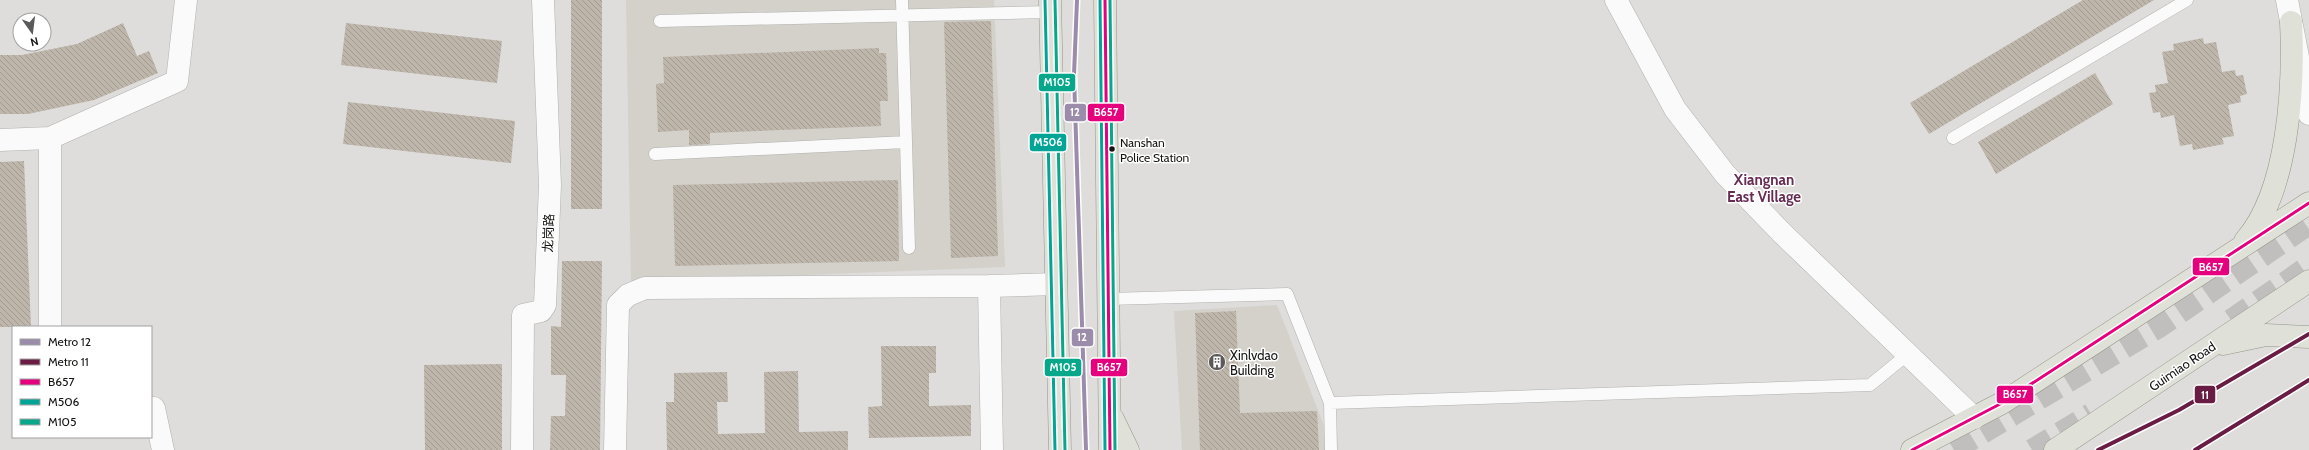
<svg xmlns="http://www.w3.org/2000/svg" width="2309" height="450" font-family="Cabin,'Noto Sans SC',sans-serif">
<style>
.built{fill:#d3d1ca}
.building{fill:url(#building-back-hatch)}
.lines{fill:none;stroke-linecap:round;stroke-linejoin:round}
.trunk-tunnel{stroke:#c0bfbd;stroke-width:22;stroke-dasharray:22 11;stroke-linecap:butt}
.service-casing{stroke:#b0b0ae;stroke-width:13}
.minor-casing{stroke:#b0b0ae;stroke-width:23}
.secondary-casing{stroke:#b0b0ae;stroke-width:23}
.primary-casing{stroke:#949588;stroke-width:23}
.service{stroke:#fafafa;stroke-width:12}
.minor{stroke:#fafafa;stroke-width:22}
.secondary{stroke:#fafafa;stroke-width:22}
.primary{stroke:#dfe0d8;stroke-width:22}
.bus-1-casing{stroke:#fff;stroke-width:6}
.bus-2-casing{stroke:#fff;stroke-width:6}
.bus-3-casing{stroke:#fff;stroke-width:6}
.bus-1{stroke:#e5007d;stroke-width:3}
.bus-2{stroke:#02a595;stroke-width:3}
.bus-3{stroke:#06a78b;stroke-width:3}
.metro-1-casing{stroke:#fff;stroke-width:7}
.metro-2-casing{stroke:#fff;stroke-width:7}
.metro-1{stroke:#9a8caa;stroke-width:4}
.metro-2{stroke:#6a1d44;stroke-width:4}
.bus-dot{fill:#151413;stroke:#fff;stroke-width:1.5}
.labels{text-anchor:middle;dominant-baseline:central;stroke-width:3;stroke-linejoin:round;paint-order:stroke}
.bus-label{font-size:12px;fill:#151413;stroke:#fff;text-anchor:start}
.street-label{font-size:13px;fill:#151413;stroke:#fff}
.poi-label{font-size:13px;fill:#151413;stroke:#fff;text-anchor:start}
.quarter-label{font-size:15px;font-weight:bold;fill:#672c53;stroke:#fff}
.line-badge{stroke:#fff;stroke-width:1.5}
.badge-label{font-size:11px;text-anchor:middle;font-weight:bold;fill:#fff}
</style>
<defs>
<pattern id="building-back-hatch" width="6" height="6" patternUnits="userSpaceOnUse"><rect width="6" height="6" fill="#beb5ab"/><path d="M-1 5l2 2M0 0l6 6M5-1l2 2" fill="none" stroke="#a29b92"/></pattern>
</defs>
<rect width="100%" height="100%" fill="#dedddb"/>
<path class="built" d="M626,0H994L1005,267L631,282Z
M1277,305L1325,428L1326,450H1182L1174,311Z"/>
<path class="building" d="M571,0H602V209H571Z
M2083,0H2154L1929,134L1910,103Z
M991,21L998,256L951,258L944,22Z
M123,23L137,56L149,51L158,73L94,100L28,114H0V55H22L77,44Z
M346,23L502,41L497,83L341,65Z
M2203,38L2204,44L2216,42L2222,72L2235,70L2236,76L2243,75L2247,94L2240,96L2241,102L2228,105L2234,136L2222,138L2224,144L2193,150L2192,144L2180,146L2174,115L2161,118L2160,112L2153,113L2149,93L2156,92L2155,85L2168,83L2162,52L2174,50L2173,44Z
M879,48V53H886L888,101H880L881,126L710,133V144L689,145V130L658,132L656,84L664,83L663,57Z
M2095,73L2113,104L1996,174L1978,142Z
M348,102L515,121L511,163L343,144Z
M24,161L31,327H0V162Z
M898,180L899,261L675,266L673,185Z
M562,261H602L600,450H550L551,416H565L566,375H551V326L561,327Z
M1236,311L1240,413L1317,411L1319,450H1200L1195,313Z
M881,346H936V373H929V406L971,405V436L869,438L868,407L882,406Z
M502,364V450H425L424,365Z
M798,371L799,432L848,431V450H667L666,402H674V373L727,372L728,402H717L718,434L765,433L764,372Z"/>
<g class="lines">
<path class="trunk-tunnel" d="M2231,320L2309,266
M1954,450L2159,327L2309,224
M2032,450L2091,414"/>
<defs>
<path id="service" d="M902,0L909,248
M660,21L1050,12
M1953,138L2187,0
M655,154L906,142
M1108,299L1287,294L1330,403L1870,385L1908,354
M1330,403L1331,450"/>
<path id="minor" d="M1616,0L1675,109L1725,174L1782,233L1974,418
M50,138L177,81L186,0
M0,140L50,138V327
M989,286L992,450
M151,408H154L163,450
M522,450L523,315L541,311L545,305L550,185L543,0
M615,450L618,305L628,295L645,288L989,286L1056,284"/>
<path id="secondary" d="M2287,0L2309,114"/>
<path id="primary" d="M1050,0L1060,450
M1105,0L1110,450
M2245,241C2289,191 2294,85 2291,22
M2223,344L2266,335L2309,337
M1113,419L1128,450
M1912,450L2002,403L2309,203
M2055,450L2309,281"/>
</defs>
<use href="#service" class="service-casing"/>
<use href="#minor" class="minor-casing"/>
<use href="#secondary" class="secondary-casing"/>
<use href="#primary" class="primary-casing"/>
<use href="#service" class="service"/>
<use href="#minor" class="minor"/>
<use href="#secondary" class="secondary"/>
<use href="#primary" class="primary"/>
<defs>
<path id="bus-1" d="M1105,0L1110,450
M1912,450L2002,403L2309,203"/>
<path id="bus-2" d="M1045,0L1055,450
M1100,0L1105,450"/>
<path id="bus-3" d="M1055,0L1065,450
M1110,0L1115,450"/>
</defs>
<use href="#bus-1" class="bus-1-casing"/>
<use href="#bus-2" class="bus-2-casing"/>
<use href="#bus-3" class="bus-3-casing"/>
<use href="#bus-1" class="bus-1"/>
<use href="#bus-2" class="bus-2"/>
<use href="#bus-3" class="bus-3"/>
<defs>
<path id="metro-1" d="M1077,0L1074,75L1086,450"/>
<path id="metro-2" d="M2098,450L2179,410L2309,334
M2195,450L2309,380"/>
</defs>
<use href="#metro-1" class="metro-1-casing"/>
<use href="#metro-2" class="metro-2-casing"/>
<use href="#metro-1" class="metro-1"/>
<use href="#metro-2" class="metro-2"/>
</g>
<defs>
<symbol id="building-disc" viewBox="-11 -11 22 22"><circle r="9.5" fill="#5b5a59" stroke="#fff"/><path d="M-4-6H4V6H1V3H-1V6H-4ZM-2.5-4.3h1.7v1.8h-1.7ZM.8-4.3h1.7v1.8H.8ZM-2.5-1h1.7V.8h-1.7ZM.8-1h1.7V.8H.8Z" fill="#fff"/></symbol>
</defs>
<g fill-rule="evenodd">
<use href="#building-disc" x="1207" y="352" width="20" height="20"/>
</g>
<circle class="bus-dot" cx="1112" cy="149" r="3.5"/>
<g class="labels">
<g class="bus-label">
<text x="1120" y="142">Nanshan<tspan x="1120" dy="15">Police Station</tspan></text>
</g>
<g class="street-label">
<text transform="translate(548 233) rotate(-88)">龙岗路</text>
<text transform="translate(2182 366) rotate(-34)">Guimiao Road</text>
</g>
<g class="poi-label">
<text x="1230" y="355">Xinlvdao<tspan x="1230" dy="15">Building</tspan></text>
</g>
<g class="quarter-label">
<text x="1764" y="180">Xiangnan<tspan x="1764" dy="17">East Village</tspan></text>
</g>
</g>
<g class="line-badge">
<rect x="1038" y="73" width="38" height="19" rx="4" fill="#06a78b"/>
<rect x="1064" y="103" width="23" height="19" rx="4" fill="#9a8caa"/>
<rect x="1087" y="103" width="38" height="19" rx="4" fill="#e5007d"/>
<rect x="1029" y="133" width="38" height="19" rx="4" fill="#02a595"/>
<rect x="2192" y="257" width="38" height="19" rx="4" fill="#e5007d"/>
<rect x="1071" y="328" width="23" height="19" rx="4" fill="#9a8caa"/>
<rect x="1044" y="358" width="38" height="19" rx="4" fill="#06a78b"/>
<rect x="1090" y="358" width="38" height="19" rx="4" fill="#e5007d"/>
<rect x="1996" y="385" width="38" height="19" rx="4" fill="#e5007d"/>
<rect x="2194" y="385" width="22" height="19" rx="4" fill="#6a1d44"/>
</g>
<g class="badge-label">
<text x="1057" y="86">M105</text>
<text x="1075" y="116">12</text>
<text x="1106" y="116">B657</text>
<text x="1048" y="146">M506</text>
<text x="2211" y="271">B657</text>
<text x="1082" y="341">12</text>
<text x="1063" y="371">M105</text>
<text x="1109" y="371">B657</text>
<text x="2015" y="398">B657</text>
<text x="2205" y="399">11</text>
</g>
<rect x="12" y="326" width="140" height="112" fill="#ffffff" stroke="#a1a1a1"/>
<rect x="20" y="339" width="20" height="6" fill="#9a8caa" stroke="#a1a1a1"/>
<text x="48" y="346" font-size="12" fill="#151413">Metro 12</text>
<rect x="20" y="359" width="20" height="6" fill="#6a1d44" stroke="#a1a1a1"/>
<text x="48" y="366" font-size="12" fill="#151413">Metro 11</text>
<rect x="20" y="379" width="20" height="6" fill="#e5007d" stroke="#a1a1a1"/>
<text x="48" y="386" font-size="12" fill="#151413">B657</text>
<rect x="20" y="399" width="20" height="6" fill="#02a595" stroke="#a1a1a1"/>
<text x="48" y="406" font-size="12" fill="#151413">M506</text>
<rect x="20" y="419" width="20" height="6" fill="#06a78b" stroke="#a1a1a1"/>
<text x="48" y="426" font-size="12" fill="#151413">M105</text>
<g transform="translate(32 32) rotate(166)"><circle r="19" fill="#ffffff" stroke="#a1a1a1"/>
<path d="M0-3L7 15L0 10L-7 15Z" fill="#5b5a59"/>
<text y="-6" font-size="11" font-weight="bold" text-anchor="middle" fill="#151413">N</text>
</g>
</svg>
